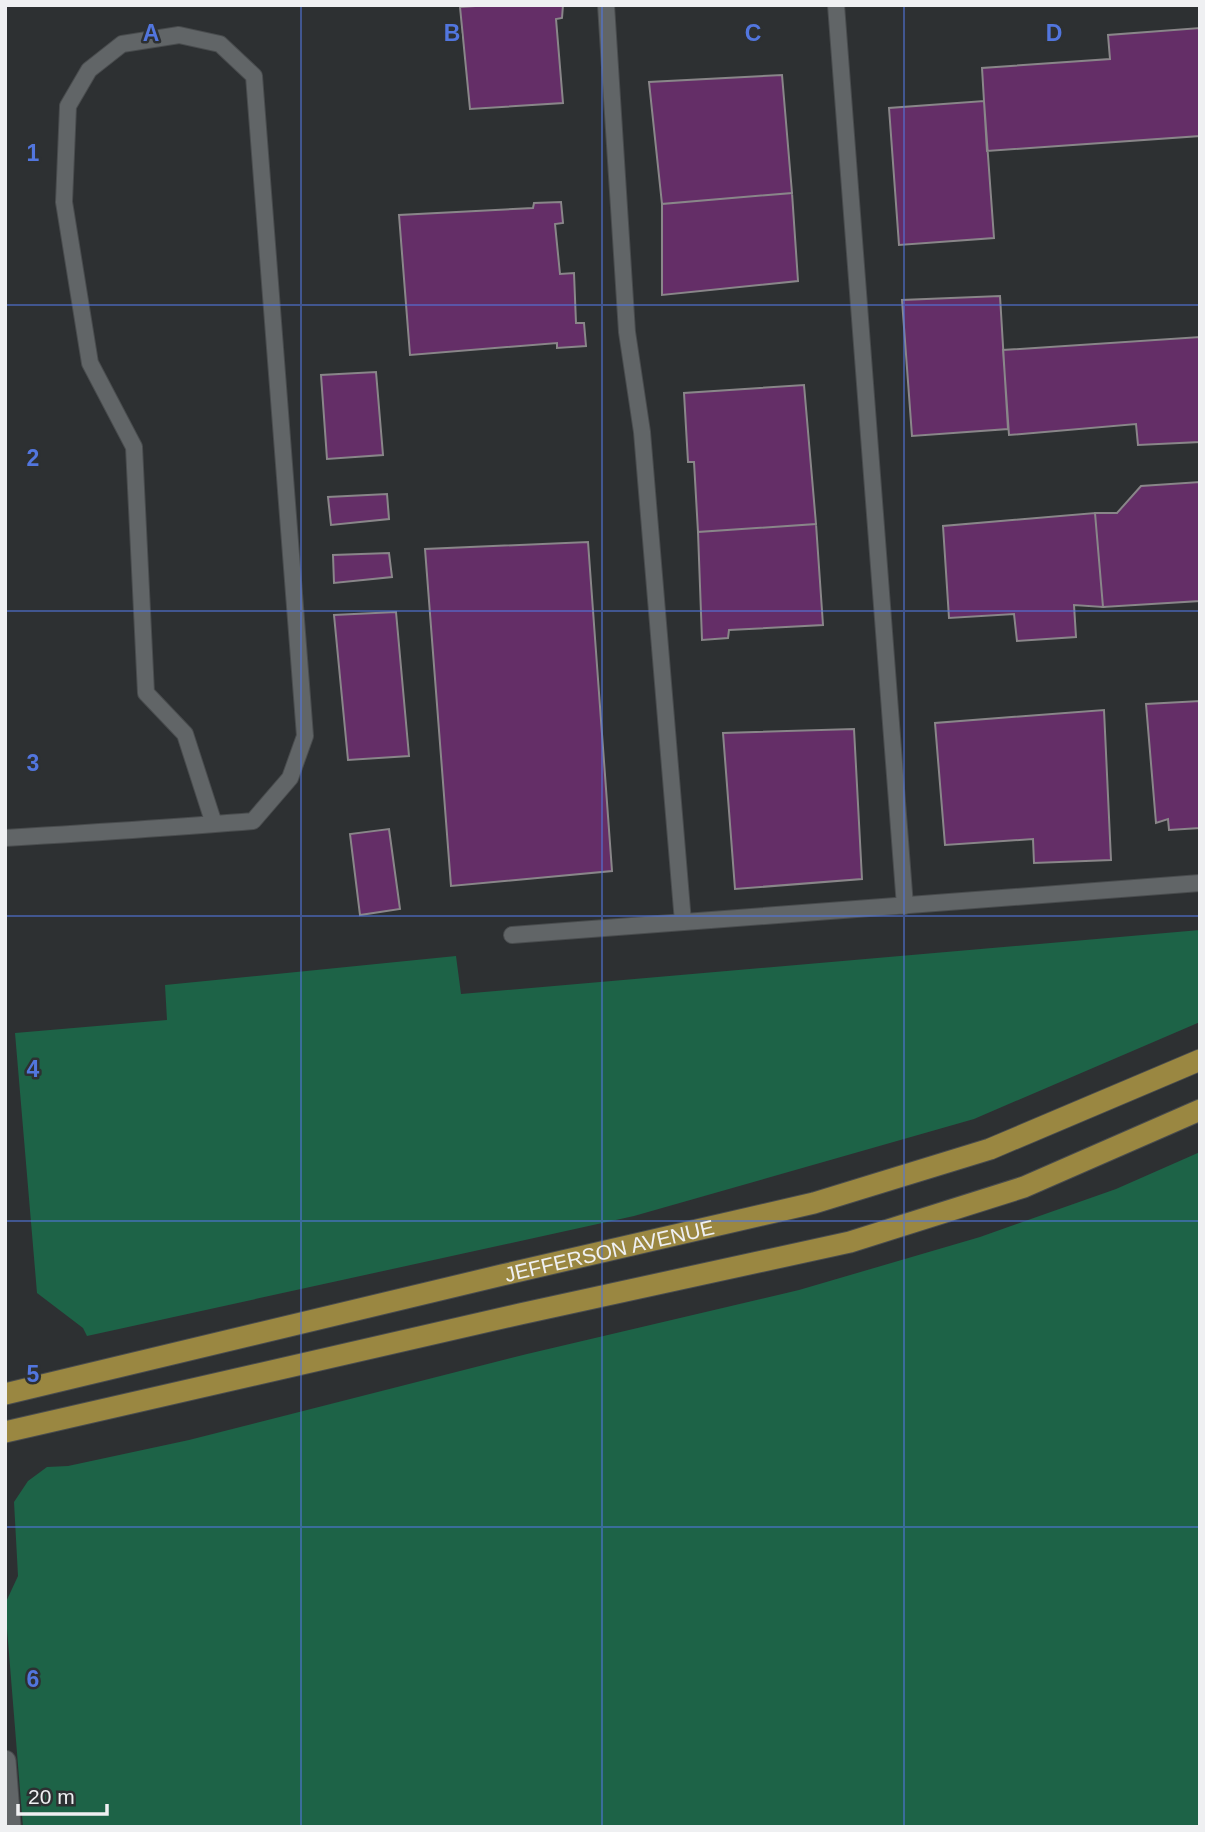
<svg xmlns="http://www.w3.org/2000/svg" width="1205" height="1832" font-family="Arial,sans-serif">
<style>
.green{fill:#1d6347}
.building{fill:#642e67;stroke:#898689;stroke-width:2}
.lines{fill:none;stroke-linecap:round;stroke-linejoin:round}
.service-casing{stroke:#494c4e;stroke-width:18}
.minor-casing{stroke:#494c4e;stroke-width:23}
.primary-casing{stroke:#494c4e;stroke-width:23}
.service{stroke:#616567;stroke-width:16}
.minor{stroke:#616567;stroke-width:21}
.primary{stroke:#9a8741;stroke-width:21}
.grid{fill:none;stroke:#5276de;stroke-width:2;stroke-opacity:0.55}
.labels{text-anchor:middle;dominant-baseline:central;stroke-width:5;stroke-linejoin:round;paint-order:stroke}
.street-label{font-size:21px;fill:#eff0f2;stroke:#2d3032}
.grid-label{font-size:23px;text-anchor:middle;font-weight:bold;fill:#5276de;stroke:#2d3032;stroke-width:5;stroke-linejoin:round;paint-order:stroke}
</style>
<rect width="100%" height="100%" fill="#2d3032"/>
<path class="green" d="M1200,930V1022L974,1119L634,1216L87,1336L83,1328L37,1293L15,1033L167,1020L165,985L456,956L461,994Z
M1200,1152V1827H23L5,1604L18,1576L14,1502L28,1481L47,1467L68,1466L189,1440L527,1354L799,1290L980,1237L1116,1189Z"/>
<path class="building" d="M491,5H563L562,18L556,19L563,103L470,109L460,7Z
M1200,28V136L987,151L982,68L1110,59L1108,35Z
M782,75L792,193L662,204L649,82Z
M984,101L994,238L899,245L889,108Z
M792,193L798,281L662,295V204Z
M561,202L563,223L555,224L560,274L574,273L576,323H584L586,346L557,348V343L410,355L399,215L533,208L534,203Z
M1000,296L1008,429L912,436L902,300Z
M1200,337V442L1138,445L1136,424L1009,435L1003,350Z
M376,372L383,455L327,459L321,375Z
M804,385L816,524L698,532L694,462H688L684,393Z
M1200,482V601L1103,607L1095,513H1117L1141,486Z
M387,494L389,519L331,525L328,497Z
M1095,513L1103,607L1074,605L1076,637L1017,641L1014,614L949,618L943,526Z
M816,524L823,625L729,630L728,638L702,640L698,532Z
M588,542L612,871L451,886L425,549Z
M389,553L392,577L334,583L333,555Z
M396,612L409,756L348,760L334,615Z
M1200,701V828L1169,830L1168,819L1156,823L1146,704Z
M1104,710L1111,860L1034,863L1033,839L945,845L935,723Z
M854,729L862,879L735,889L723,733Z
M389,829L400,909L360,915L350,834Z"/>
<g class="lines">
<defs>
<path id="service" d="M606,5L627,332L642,432L683,922
M836,5L905,906
M5,838C88,833 170,828 253,821L290,778L305,736L254,76L220,44L179,35L122,44L89,70L68,106L64,202L90,363L134,447L146,693L185,734L214,824
M512,935L1200,883"/>
<path id="minor" d="M5,1761L10,1827"/>
<g id="primary">
<path id="s1" d="M5,1394L502,1275L814,1203L990,1149L1200,1060"/>
<path d="M5,1432L520,1314L850,1242L1024,1187L1200,1110"/>
</g>
</defs>
<use href="#service" class="service-casing"/>
<use href="#minor" class="minor-casing"/>
<use href="#primary" class="primary-casing"/>
<use href="#service" class="service"/>
<use href="#minor" class="minor"/>
<use href="#primary" class="primary"/>
</g>
<path class="grid" d="M301,5V1827M602,5V1827M904,5V1827M5,305H1200M5,611H1200M5,916H1200M5,1221H1200M5,1527H1200"/>
<g class="labels">
<g class="street-label">
<text stroke="none"><textPath href="#s1" startOffset="621">JEFFERSON AVENUE</textPath></text>
</g>
</g>
<g class="grid-label">
<text x="151" y="41">A</text>
<text x="452" y="41">B</text>
<text x="753" y="41">C</text>
<text x="1054" y="41">D</text>
<text x="33" y="161">1</text>
<text x="33" y="466">2</text>
<text x="33" y="771">3</text>
<text x="33" y="1077">4</text>
<text x="33" y="1382">5</text>
<text x="33" y="1687">6</text>
</g>
<rect width="1205" height="1832" fill="none" stroke="#eff0f2" stroke-width="14"/>
<path d="M18 1804v10h89v-10" fill="none" stroke="#eff0f2" stroke-width="3.5"/>
<text x="28" y="1804" font-size="21" fill="#eff0f2" stroke="#2d3032" stroke-width="5" paint-order="stroke">20 m</text>
</svg>
